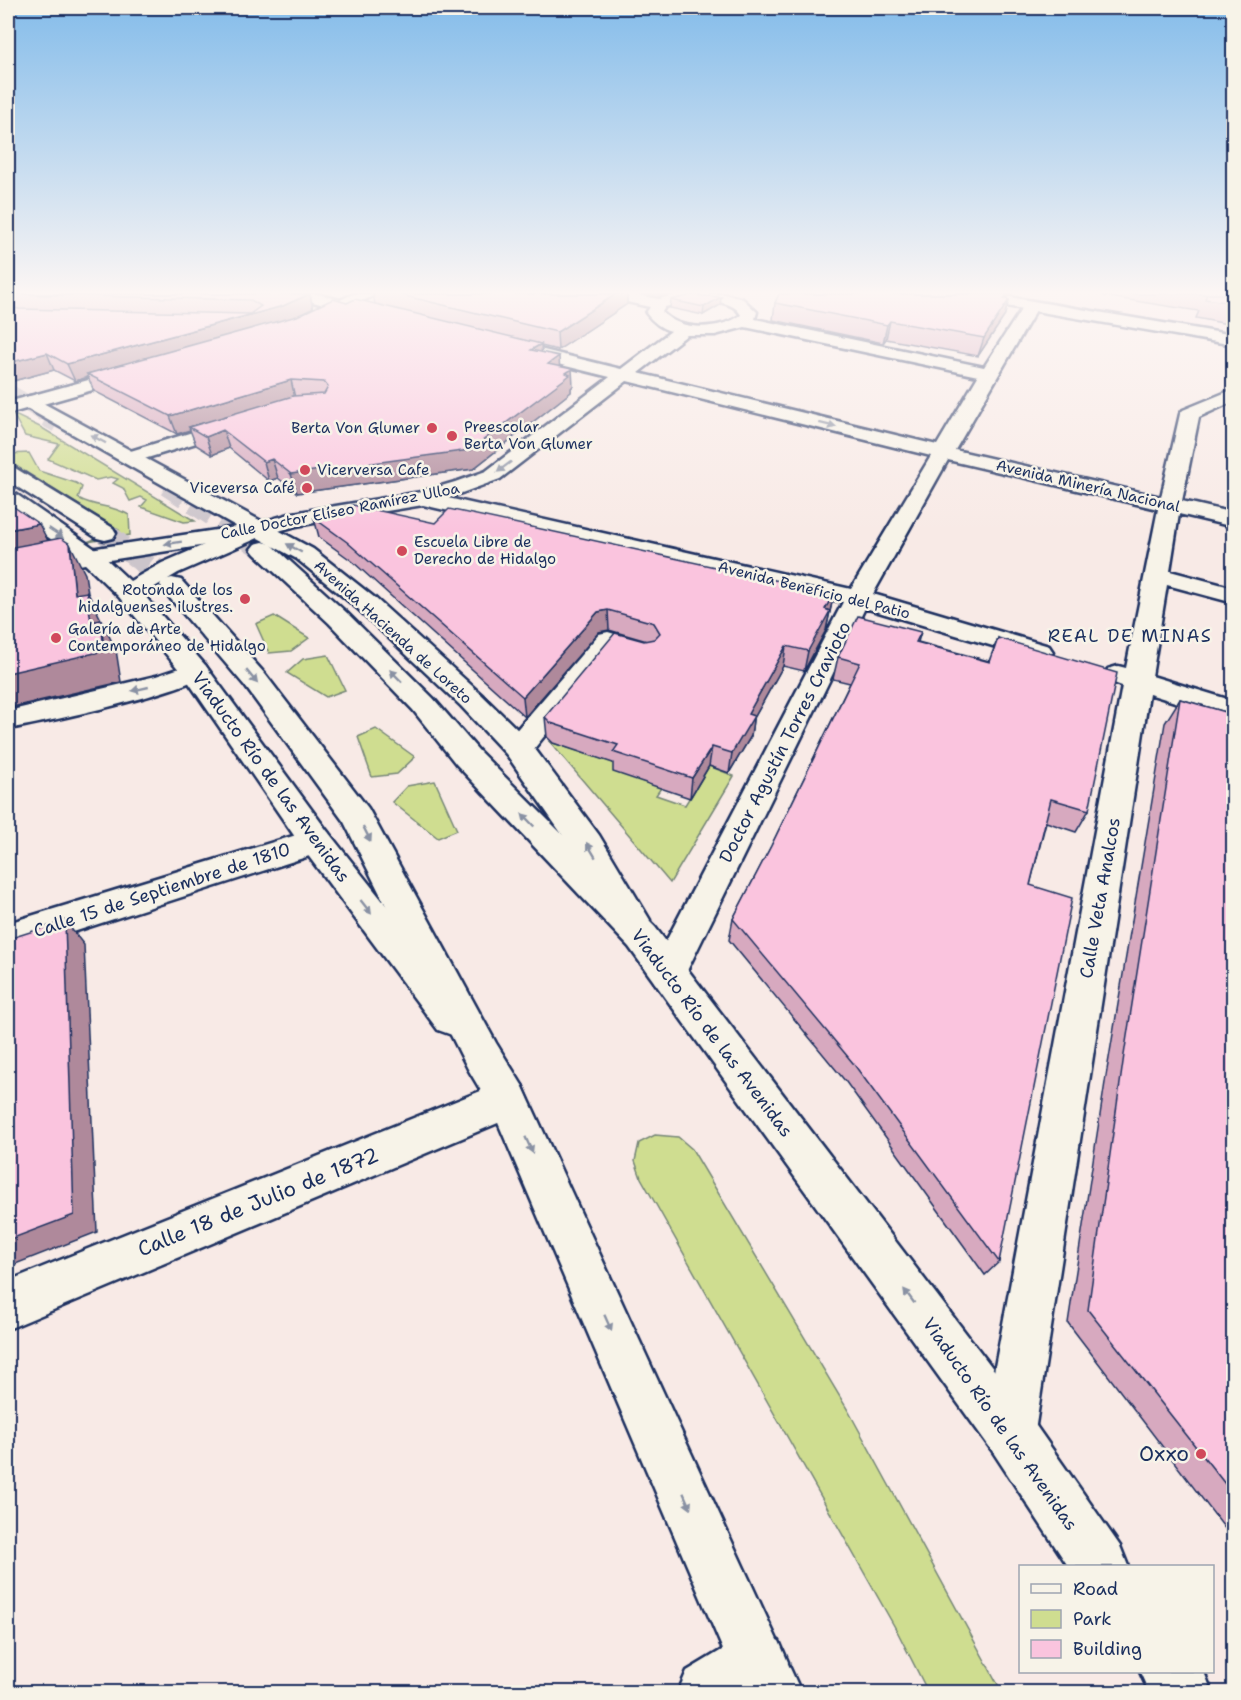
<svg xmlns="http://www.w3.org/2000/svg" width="1241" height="1700" font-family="'Shantell Sans',sans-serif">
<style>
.built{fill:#f9dfe4}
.green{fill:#cfdd90;stroke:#758677;stroke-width:1.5}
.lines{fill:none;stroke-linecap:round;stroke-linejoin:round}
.secondary-tunnel-far2{stroke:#ccc5cb;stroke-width:17;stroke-dasharray:17 8;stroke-linecap:butt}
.secondary-tunnel-far1{stroke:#ccc5cb;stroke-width:22;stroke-dasharray:22 10;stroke-linecap:butt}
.secondary-tunnel{stroke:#ccc5cb;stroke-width:27;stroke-dasharray:27 14;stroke-linecap:butt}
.minor-casing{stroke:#1b2f5e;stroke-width:5}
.tertiary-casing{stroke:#1b2f5e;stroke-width:5}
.secondary-casing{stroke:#1b2f5e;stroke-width:5}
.primary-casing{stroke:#1b2f5e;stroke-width:5}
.minor{fill:#f7f3e8;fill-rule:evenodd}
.tertiary{fill:#f7f3e8;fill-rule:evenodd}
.secondary{fill:#f7f3e8;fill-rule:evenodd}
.primary{fill:#f7f3e8;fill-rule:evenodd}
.wall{fill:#d7a9bf;stroke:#1b2f5e;stroke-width:1.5}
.shaded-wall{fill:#af899b;stroke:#1b2f5e;stroke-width:1.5}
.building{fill:#fac4de;stroke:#1b2f5e;stroke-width:1.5}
.oneway{fill:#8991a3}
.poi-dot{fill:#d1495b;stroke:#f7f3e8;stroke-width:2}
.labels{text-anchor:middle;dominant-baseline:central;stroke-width:5;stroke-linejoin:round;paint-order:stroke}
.far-poi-label{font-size:15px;fill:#1b2f5e;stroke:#f7f3e8;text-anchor:start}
.far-street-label{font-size:15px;fill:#1b2f5e;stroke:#f7f3e8}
.far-quarter-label{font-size:18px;letter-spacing:1.5px;fill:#1b2f5e;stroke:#f7f3e8}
.street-label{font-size:18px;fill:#1b2f5e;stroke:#f7f3e8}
.near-street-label{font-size:21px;fill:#1b2f5e;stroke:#f7f3e8}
.near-poi-label{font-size:21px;fill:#1b2f5e;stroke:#f7f3e8;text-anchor:end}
</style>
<rect width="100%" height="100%" fill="#f8eae6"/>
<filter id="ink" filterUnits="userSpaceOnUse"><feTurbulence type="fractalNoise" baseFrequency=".0167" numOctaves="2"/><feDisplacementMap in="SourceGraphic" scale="12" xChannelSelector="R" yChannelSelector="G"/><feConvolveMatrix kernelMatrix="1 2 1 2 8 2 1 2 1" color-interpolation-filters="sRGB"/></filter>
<g filter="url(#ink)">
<path class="built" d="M1062,294H1233V335L1056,304Z"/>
<path class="green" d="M14,416H17L42,428L195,521L184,522L141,507L147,500L141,497L130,501L123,488L113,483L118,479L111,477L96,480L48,459L59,444L25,436Z
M29,453L39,471L76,483L82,487L78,498C96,508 110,504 129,515L130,535L87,542L119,530L8,461V454Z
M274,616L309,638L291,651L269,653L256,624Z
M328,655L345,690L326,697L287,673L303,659Z
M376,729L415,757L397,774L372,777L358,737Z
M550,742L618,764L661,788L656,795L685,805L709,766L734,776L670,883Z
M435,781L457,830L438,838L392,802L407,786Z
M655,1135L678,1137L692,1149L849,1412L1002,1692H928L897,1631L641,1178L635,1161L639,1143Z"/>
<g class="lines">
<path class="secondary-tunnel-far2" d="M8,392L50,417"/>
<path class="secondary-tunnel-far1" d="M47,416L58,422
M167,485L263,549
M105,533L154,571"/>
<path class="secondary-tunnel" d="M152,569L172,585"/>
<defs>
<path id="minor" d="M292,294H318L377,310L379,313L371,318L295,297Z
M601,294H632L659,299L679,294H725L743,299L757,312L755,319L984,367L1026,302H1036L1039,305L955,450L1161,497L1180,414L1183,410L1234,389V401L1199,417L1182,501L1234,513V527L1179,514L1170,571L1234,588V603L1167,585L1152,676L1234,701V720L1149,694L1035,1431L1027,1449L1009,1457L991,1449L983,1431L1122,686L1108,681L1104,675L1108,669L1118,666L1126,668L1158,509L948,460L873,594L1049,646L1053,652L1049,658L1040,660L865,608L681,983L668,988L655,983L650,972L843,602L423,505L296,526L258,537L90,563L8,579V565L90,549L256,524L293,513L421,492L455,482L486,471L610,377L509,352L507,348L509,344L515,343L621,369L671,331C660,328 653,322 646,313L650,307L604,297ZM690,301C706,301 733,299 741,315C721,330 680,332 662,312L665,307ZM745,327L978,376L937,445L638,373L687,335H715ZM627,381L931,456L851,589L448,498L500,479Z
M235,419L242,421L245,425L242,429L131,463L124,461L121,457L124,453Z
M608,632L653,645L657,651L653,657L644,659L614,650L529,755L518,758L507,755L503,748L507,741L599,634Z
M195,663L205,665L209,671C196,690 38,724 8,729V711L156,676Z
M316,829L328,832L332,841L328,850L8,953V923Z
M508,1080L522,1085L528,1099L522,1113L8,1329V1281Z
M758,1632L779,1641L788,1662L779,1683L763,1692H678L687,1671L737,1641Z"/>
<path id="tertiary" d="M30,396L313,549L375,598L481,694L529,741L599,835L650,920L644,930L632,934L620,930L575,853L507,755L461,706L357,608L297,559L258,538L178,573L143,594L205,665L328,832L466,1006L471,1018L466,1030L452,1035L438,1030L304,850L185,677L119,597L82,561L8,509V493L16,494L98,551L130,581L162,563L241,529L23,406L21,402L23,398Z"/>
<path id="secondary" d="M957,294H992L1234,335V345L965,299Z
M8,466L15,468L113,528L116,533L113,538L105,540L97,538L8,481Z
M263,542L271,544L347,613L433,698L478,750L655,927L1027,1413L1120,1546L1128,1566H1068L991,1449L629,947L456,764L413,710L329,623L255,554L251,549L255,544Z
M172,578L181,580L265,674L368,808L496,1043L522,1085L801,1692H741L493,1111L468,1069L344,822L245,686L163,590L160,585L163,580Z
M1140,1672H1204L1212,1692H1149Z"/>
<path id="primary" d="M353,294H374L371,297L320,321L314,323L306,318L308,315Z
M136,367L142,368L145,372L142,376L8,414V402Z"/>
</defs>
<use href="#minor" class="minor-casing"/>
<use href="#tertiary" class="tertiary-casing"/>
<use href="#secondary" class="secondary-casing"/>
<use href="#primary" class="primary-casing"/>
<use href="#minor" class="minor"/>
<use href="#tertiary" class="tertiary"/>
<use href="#secondary" class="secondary"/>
<use href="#primary" class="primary"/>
</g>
<path class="wall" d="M8,294H310L313,308L347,303L375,304L373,294H627V304L558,350L541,346V352L559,366L573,386L571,388V392L473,469L297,493L278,478L269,481L229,448L212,455L196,445L190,430L177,434L94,391L88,377L75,381L54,370L13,381L8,378Z
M645,294H669L659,297Z
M779,294H1013L1012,295L1008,294L1007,299L1009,300L1004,317L978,356L886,339L883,343L773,320L775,303Z
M1104,294H1233V325L1196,318L1199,311L1103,296Z
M721,297L720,305L703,315L670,308L671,300Z
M314,518L435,523L834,593L826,630L804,671L783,666L753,720L751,736L729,773L709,766L690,798L613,772V763L553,743L547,737L545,717L644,641H647L609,630L599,632L525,717L352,561L319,537Z
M921,632L918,642L989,661L998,638L1089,810L1076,832L1046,822L1030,885L999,1262L985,1275L846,1082L729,940L733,919L771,846L850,683L833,679L838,657Z
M1180,699L1233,714V1539L1068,1323L1106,1076L1165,723Z"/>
<path class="shaded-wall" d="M310,294L313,310L287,322L87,374L88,377L75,381L67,364L283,306Z
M616,294H627V304L558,350L557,332Z
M659,294H669L659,297Z
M1007,294H1008L1004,307L1009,300L1004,317L978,356L984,338Z
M721,297L720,305L703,315L704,307Z
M890,321L886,339L883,343L887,325Z
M541,344L542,361L531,350Z
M47,353L54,370L13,381L8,370V363Z
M559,356L560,374L548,364Z
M572,369L573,386L571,388V392L473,469L297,493L291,474L566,373Z
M291,380L295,398L189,427L190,430L177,434L170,416Z
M223,430L229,448L212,455L206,437Z
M272,459L278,478L269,481L264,462Z
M39,524L55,554L8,564V530Z
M70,544L85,574L88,593L116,650L121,682L8,708V673L75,594Z
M834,593L826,630L804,671L808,651L825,609Z
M608,610L609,630L599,632L525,717L523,697L598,612Z
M786,646L783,666L753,720L751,736L729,773L732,753L748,714Z
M712,747L709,766L690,798L692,778Z
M65,921L84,945L97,1232L8,1267V1240Z"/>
<path class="building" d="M15,294H309L283,306L67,364L47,353L8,363V307L19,309L250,314L261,306L251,300Z
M397,294H616L557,332Z
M779,294H1007L1004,299L1009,300L984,338L890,321L887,325L775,303Z
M1207,294H1233V303L1205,299Z
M691,295L721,297L704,307L671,300Z
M333,299L347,303L355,299L541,344L531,350L559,356L548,364L572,369L566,373L570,375L470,450L291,474L272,459L264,462L223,430L206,437L189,427L293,396L324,394L328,387L324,382L291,380L170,416L87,374L297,316Z
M8,503L39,524L8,530Z
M353,505L435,523L449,509L834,593L825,609L830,611L808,651L786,646L748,714L754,716L732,753L712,747L692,778L613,752L618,745L551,723L545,717L615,633L644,641L654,639L660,633L654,623L608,610L598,612L523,697L347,542L314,518Z
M61,538L70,544L75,594L87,592L91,622L101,620L104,651L8,673V548Z
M858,616L921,632L916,642L990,662L998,638L1117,673L1089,810L1051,799L1030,885L1072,898L999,1262L853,1063L733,919L771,846L860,663L838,657Z
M1180,699L1233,714V1494L1088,1310L1124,1055Z
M65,921L74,1215L8,1240V939Z"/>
<defs><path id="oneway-solid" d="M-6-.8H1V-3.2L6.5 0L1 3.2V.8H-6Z" transform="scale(1.5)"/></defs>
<g class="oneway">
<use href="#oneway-solid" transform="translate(828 425) rotate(14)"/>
<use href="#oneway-solid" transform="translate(98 439) rotate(-152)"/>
<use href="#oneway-solid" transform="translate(504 467) rotate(143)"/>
<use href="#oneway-solid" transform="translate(56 533) rotate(34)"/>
<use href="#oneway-solid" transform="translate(173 543) rotate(171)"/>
<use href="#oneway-solid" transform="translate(294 548) rotate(-150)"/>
<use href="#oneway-solid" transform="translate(396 676) rotate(-135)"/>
<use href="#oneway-solid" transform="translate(252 677) rotate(50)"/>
<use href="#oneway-solid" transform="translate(140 689) rotate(167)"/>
<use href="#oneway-solid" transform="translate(528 820) rotate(-134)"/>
<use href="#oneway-solid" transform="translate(367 834) rotate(63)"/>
<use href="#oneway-solid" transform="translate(591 850) rotate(-121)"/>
<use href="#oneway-solid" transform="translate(366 907) rotate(52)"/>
<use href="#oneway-solid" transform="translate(529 1145) rotate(66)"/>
<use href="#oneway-solid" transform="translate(909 1296) rotate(-127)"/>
<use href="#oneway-solid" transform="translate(608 1323) rotate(66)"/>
<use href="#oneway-solid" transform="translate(687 1501) rotate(66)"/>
</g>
</g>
<linearGradient id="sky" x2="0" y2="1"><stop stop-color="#84bcea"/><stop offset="0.55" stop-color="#fcf6f4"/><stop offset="1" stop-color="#fcf6f4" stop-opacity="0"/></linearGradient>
<rect width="1241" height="532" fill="url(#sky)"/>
<g class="poi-dot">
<circle cx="432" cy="428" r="6"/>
<circle cx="452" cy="436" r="6"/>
<circle cx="305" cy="470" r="6"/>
<circle cx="307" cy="488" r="6"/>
<circle cx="402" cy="551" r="6"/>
<circle cx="245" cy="599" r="6"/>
<circle cx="56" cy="638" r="6"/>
<circle cx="1201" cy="1454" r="6"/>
</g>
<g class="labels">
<g class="far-poi-label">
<text x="464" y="427">Preescolar<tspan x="464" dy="17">Berta Von Glumer</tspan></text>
<text x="420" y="428" text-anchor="end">Berta Von Glumer</text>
<text x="317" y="470">Vicerversa Cafe</text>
<text x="295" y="488" text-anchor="end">Viceversa Café</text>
<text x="414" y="542">Escuela Libre de<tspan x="414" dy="17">Derecho de Hidalgo</tspan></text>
<text x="233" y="590" text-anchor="end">Rotonda de los<tspan x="233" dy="17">hidalguenses ilustres.</tspan></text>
<text x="68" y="629">Galería de Arte<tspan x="68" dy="17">Contemporáneo de Hidalgo</tspan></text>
</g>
<g class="far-street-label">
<text transform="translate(1088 486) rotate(13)">Avenida Minería Nacional</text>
<text transform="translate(340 511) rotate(-11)">Calle Doctor Elíseo Ramírez Ulloa</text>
<text transform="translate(814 590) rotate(14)">Avenida Beneficio del Patio</text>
<text transform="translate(393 632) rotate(42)">Avenida Hacienda de Loreto</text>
</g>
<g class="far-quarter-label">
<text x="1130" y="636">REAL DE MINAS</text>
</g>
<g class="street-label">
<text transform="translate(785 742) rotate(-63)">Doctor Agustín Torres Cravioto</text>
<text transform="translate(271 777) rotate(54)">Viaducto Río de las Avenidas</text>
<text transform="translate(162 890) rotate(-18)">Calle 15 de Septiembre de 1810</text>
<text transform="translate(1100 898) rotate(-80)">Calle Veta Analcos</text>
<text transform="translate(712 1033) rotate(53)">Viaducto Río de las Avenidas</text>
<text transform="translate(1000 1424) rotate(55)">Viaducto Río de las Avenidas</text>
</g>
<g class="near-street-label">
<text transform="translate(258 1202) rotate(-22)">Calle 18 de Julio de 1872</text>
</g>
<g class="near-poi-label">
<text x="1189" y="1454">Oxxo</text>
</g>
</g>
<rect width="1241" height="1700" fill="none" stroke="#f7f3e8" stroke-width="30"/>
<rect x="15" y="15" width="1211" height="1670" fill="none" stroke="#1b2f5e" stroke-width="2" filter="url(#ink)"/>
<rect x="1019" y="1565" width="195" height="108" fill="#f7f3e8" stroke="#9fa5b1" stroke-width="1.5"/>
<rect x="1031" y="1584" width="30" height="9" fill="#f7f3e8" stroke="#9fa5b1" stroke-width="1.5"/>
<text x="1073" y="1595" font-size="18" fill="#1b2f5e">Road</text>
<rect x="1031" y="1610" width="30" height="18" fill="#cfdd90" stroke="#9fa5b1" stroke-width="1.5"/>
<text x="1073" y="1625" font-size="18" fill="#1b2f5e">Park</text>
<rect x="1031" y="1640" width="30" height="18" fill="#fac4de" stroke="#9fa5b1" stroke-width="1.5"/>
<text x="1073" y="1655" font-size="18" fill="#1b2f5e">Building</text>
</svg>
